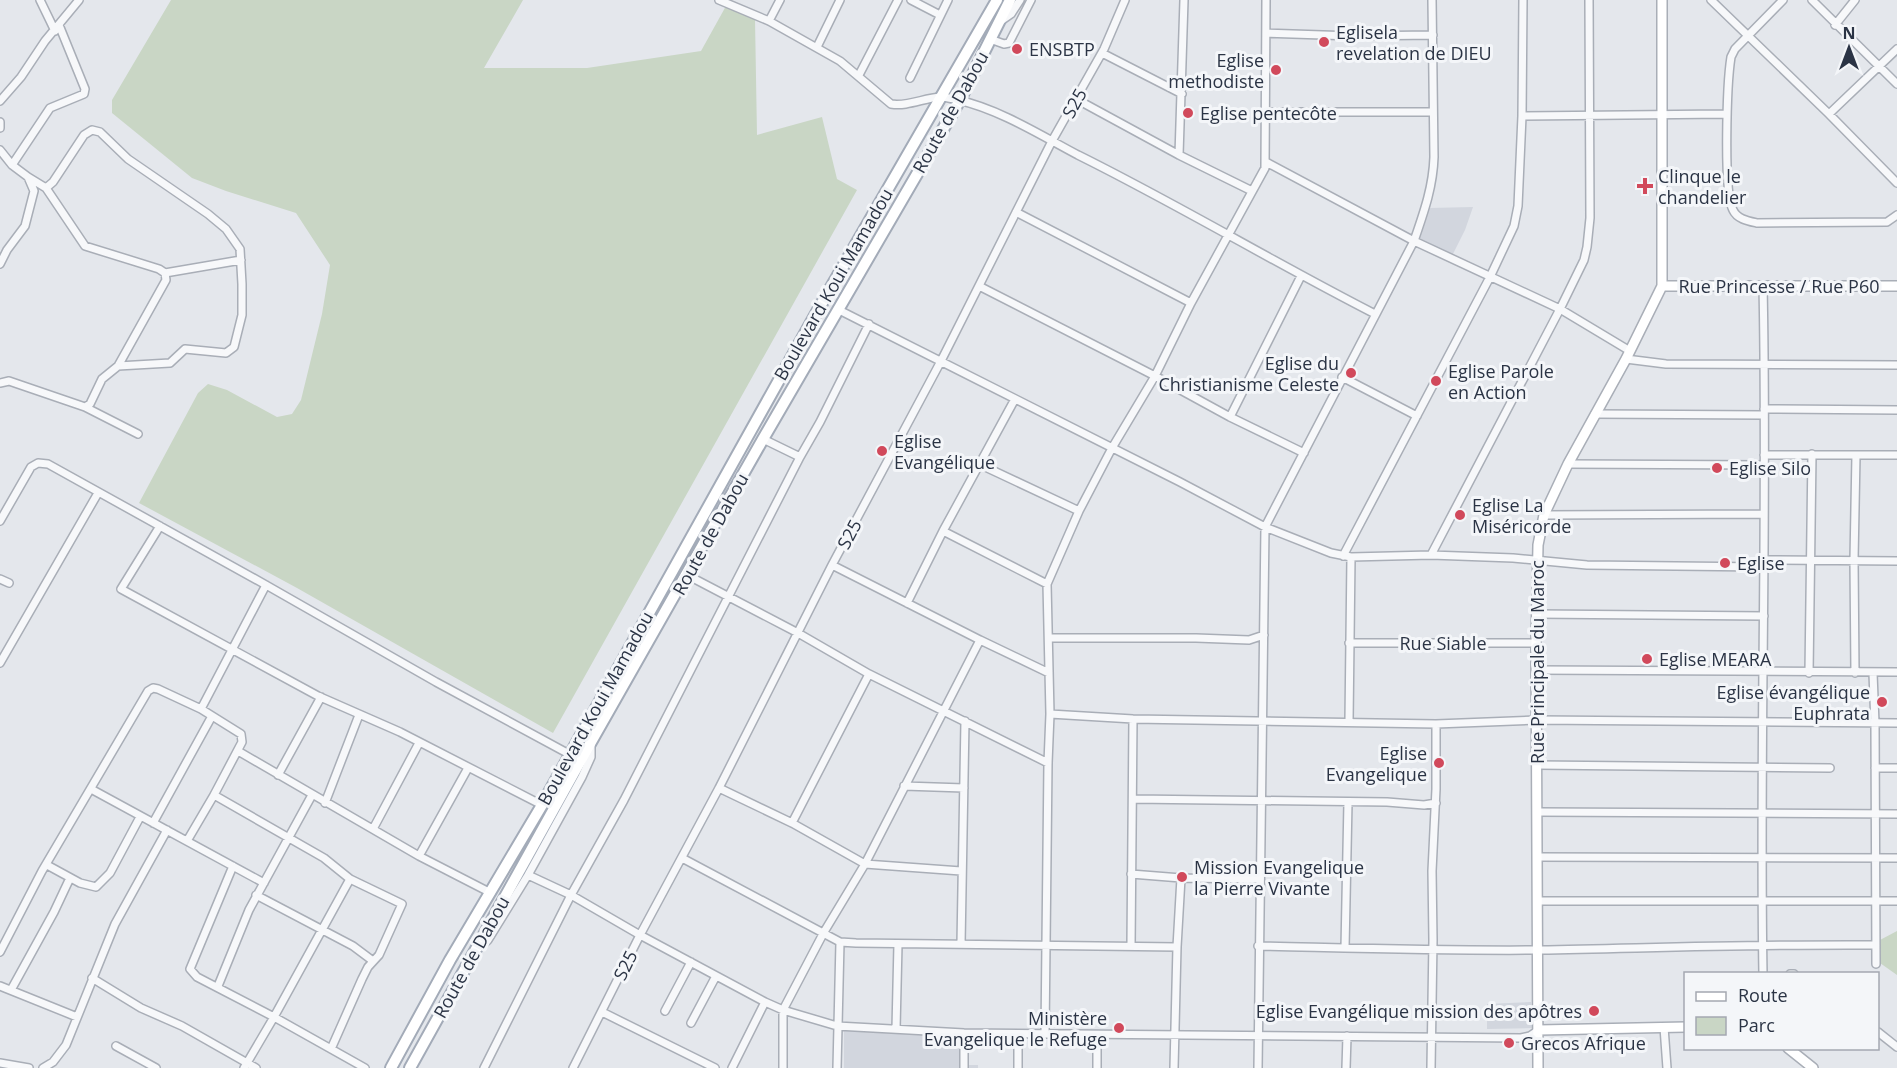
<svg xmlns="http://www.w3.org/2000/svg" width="1897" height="1068" font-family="'Open Sans',sans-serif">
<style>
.built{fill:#d2d6de}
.green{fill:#c9d6c5}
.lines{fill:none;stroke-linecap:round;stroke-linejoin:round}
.street-casing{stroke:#a9aeb7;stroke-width:10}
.secondary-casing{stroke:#a9aeb7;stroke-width:12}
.primary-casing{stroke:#a3abb8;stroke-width:14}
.street{stroke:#f7f8fa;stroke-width:7}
.secondary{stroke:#fff;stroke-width:9}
.primary{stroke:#fff;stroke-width:10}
.poi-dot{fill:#d1495b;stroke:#f4f6f9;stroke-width:2}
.labels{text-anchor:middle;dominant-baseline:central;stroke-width:6;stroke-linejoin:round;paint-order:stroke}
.poi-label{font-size:18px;fill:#2b3445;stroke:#f4f6f9;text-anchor:start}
.street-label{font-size:18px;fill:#2b3445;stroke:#f4f6f9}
</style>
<rect width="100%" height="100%" fill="#e4e7ec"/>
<path class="built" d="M1473,207L1465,230L1452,256L1418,239L1429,208Z
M1531,1002L1532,1028L1487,1029V1004Z
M889,1028L962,1036L963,1065H978V1068H844V1031Z"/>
<path class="green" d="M171,0H523L484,68H587L701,51L726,6L755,19L757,135L822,117L837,179L857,190L553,733L297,588L139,503L198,393L208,384L227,390L277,417L292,414L301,400L322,314L330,265L296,213L226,191L192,178L112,113V100Z
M1897,931V975L1880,963V940Z"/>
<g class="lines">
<defs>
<path id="street" d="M40,0L55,31
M719,0L769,21L840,61L891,104C907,107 924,98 940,97C946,97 953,99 958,100C999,109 1042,136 1078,155C1179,205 1275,263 1375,314
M911,0L940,15
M1711,0L1829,114L1897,183
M1783,0L1735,49L1731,57C1727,82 1723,192 1733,210C1737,219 1748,221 1757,223L1887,222L1897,215
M1812,0L1897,84
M769,21L780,0
M1001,21L1011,14L1020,0
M1835,25L1855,0
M1266,33L1353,36L1433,35
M990,39L1004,44L1009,43L1031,0
M817,47L840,0
M1102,53L1182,94
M859,75L898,0
M910,78L948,0
M1076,99L1179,155L1252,191
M0,101L21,77L45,41L79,0
M1267,112H1433
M1829,114L1897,49
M1522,116L1727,114
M0,122V128
M0,150L12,165L28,177L34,191L25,226L7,250L0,264
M1179,155L1184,0
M1266,162L1414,241L1560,309L1630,351
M12,165L50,108L84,94L85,89L59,25
M46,188L85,246L159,269L165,273L166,280L118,366
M1016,212L1191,303
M165,273L241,260
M979,286L1155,376L1230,417L1304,453
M839,310L1180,482L1265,527L1331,553L1351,557L1431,555L1513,558L1587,565L1764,567
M1626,359L1666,364L1897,365
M1342,377L1417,416
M0,383L9,381L85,407L90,404L102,379L118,366L170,363L185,349L226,353L234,347L242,315V284L240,249L226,229L208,214L128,159L100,132L92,130L84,135L53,182L46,188L28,177
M85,407L138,434
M1764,409L1897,410
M1595,414L1764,415
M1230,417L1301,276
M763,439L800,457
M1764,455H1897
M979,464L1079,511
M1568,464L1763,465
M1544,515L1764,514
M0,521L31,467L38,463L48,464L266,585L436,682L569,754
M160,526L121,589L318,696L400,732L542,805
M943,531L1047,584
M1431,555L1560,309L1584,260L1587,247L1590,218L1589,0
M1343,556L1490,277L1514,226L1518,206L1522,116L1523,0
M1764,560L1897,561
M832,565L980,640L1049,673
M687,575L798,633L869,674L1048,763
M0,579L9,583
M907,603L943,531L1015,399
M1536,614L1764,616
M1049,638H1196L1249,640L1264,635
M1349,643H1536
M0,663L98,493
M1536,670L1897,672
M1809,673L1812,454
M1855,673L1854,560L1856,455
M1873,673L1875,724L1876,964
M201,709L266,585
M1050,714L1133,719L1436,724L1537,720L1897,723
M1349,721L1351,557
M238,751L419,856L491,893
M1537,765L1830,768
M1875,768H1897
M278,775L321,697
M904,786L964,788
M719,788L792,823L865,864L961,871
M91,789L264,883
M1133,799L1387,802L1424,805L1436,803
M325,803L359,715
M1538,812L1897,814
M153,823L212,716
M792,823L869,674
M373,829L419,743
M187,841L214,795
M419,856L468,768
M1538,857L1897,858
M682,858L840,942L856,943L1177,947
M47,865L80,883L96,887L110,873L140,817
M233,866L190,969L197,977L274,1017L350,879
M1131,874L1181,878L1260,879
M528,875L571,895L640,935L765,1002L783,1010L837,1026L964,1033L1521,1038L1530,1036L1539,1030
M256,895L353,946L373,961
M1538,901H1897
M961,944L965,721
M1131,946L1133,719
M1258,946C1352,948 1446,951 1540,950C1652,948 1764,944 1876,945
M480,947L488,940L528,875L582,777L591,757V743
M1345,948L1348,802
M0,952L42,871L148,691L153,688L158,689L201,709L241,734L242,742L214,795L324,858L350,879L402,904L379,955L368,967L362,979L331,1049
M1763,974C1759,744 1768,515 1763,286
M1790,974H1794
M92,978L141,1008L182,1026L256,1068
M0,986L77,1017
M218,986L249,910L312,795
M11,990L54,912L70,878
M665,1011L691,962
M602,1012L715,1068
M691,1023L716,976
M1664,1027L1667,1068
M896,1029L898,944
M1878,1032L1897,1047
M1045,1034L1048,763L1050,714L1047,584L1079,511L1112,448L1155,376L1191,303L1265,168L1266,0
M116,1046L156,1068
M0,1063L29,1068
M43,1068L53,1062L66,1045L115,924L167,830
M244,1068L274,1017L365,1068
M484,1068L571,895L624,800L800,457L820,422L869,324
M573,1068L640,935L719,788L832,565L941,361L1052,141L1104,49L1125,0
M732,1068L765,1002
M783,1068V1010L824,932L865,864L980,640
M837,1068L840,942
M964,1068V1033
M1018,1068V1034
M1097,1068V1035
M1174,1068L1177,947L1181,878
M1258,1068L1265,527L1414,241C1424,212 1433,187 1434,157L1432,0
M1346,1068L1347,1036
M1431,1068L1433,940L1432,871L1436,789V724"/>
<path id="secondary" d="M1662,286H1897
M1539,1030L1686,1027
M1788,1048L1813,1068
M1538,1068L1536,643L1538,545L1544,515L1568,464L1626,359L1662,286V0"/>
<path id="primary" d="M391,1068L450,960L542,805L822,303L997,0
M410,1068L591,742L763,439L960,100L1010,0"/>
</defs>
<use href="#street" class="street-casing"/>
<use href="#secondary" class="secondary-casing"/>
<use href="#primary" class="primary-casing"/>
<use href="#street" class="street"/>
<use href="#secondary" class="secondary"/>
<use href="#primary" class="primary"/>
</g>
<g class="poi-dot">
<circle cx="1324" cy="42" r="6"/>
<circle cx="1017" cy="49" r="6"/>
<circle cx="1276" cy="70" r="6"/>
<circle cx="1188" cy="113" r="6"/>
<path d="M1642 177h6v6h6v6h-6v6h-6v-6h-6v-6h6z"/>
<circle cx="1351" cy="373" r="6"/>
<circle cx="1436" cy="381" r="6"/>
<circle cx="882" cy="451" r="6"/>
<circle cx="1717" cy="468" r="6"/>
<circle cx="1460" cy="515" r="6"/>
<circle cx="1725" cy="563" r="6"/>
<circle cx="1647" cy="659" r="6"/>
<circle cx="1882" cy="702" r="6"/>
<circle cx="1439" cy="763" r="6"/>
<circle cx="1182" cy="877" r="6"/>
<circle cx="1594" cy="1011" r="6"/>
<circle cx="1119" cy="1028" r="6"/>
<circle cx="1509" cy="1043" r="6"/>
</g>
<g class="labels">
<g class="poi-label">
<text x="1336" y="32">Eglisela<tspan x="1336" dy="21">revelation de DIEU</tspan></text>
<text x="1029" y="49">ENSBTP</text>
<text x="1264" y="60" text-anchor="end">Eglise<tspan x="1264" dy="21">methodiste</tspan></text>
<text x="1200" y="113">Eglise pentecôte</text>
<text x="1658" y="176">Clinque le<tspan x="1658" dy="21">chandelier</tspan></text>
<text x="1339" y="363" text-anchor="end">Eglise du<tspan x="1339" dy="21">Christianisme Celeste</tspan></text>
<text x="1448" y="371">Eglise Parole<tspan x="1448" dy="21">en Action</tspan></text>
<text x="894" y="441">Eglise<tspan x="894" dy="21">Evangélique</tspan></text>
<text x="1729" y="468">Eglise Silo</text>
<text x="1472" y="505">Eglise La<tspan x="1472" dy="21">Miséricorde</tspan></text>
<text x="1737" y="563">Eglise</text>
<text x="1659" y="659">Eglise MEARA</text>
<text x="1870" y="692" text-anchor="end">Eglise évangélique<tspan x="1870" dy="21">Euphrata</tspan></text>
<text x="1427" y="753" text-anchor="end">Eglise<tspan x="1427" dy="21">Evangelique</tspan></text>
<text x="1194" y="867">Mission Evangelique<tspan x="1194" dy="21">la Pierre Vivante</tspan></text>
<text x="1582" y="1011" text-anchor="end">Eglise Evangélique mission des apôtres</text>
<text x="1107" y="1018" text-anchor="end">Ministère<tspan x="1107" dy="21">Evangelique le Refuge</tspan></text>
<text x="1521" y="1043">Grecos Afrique</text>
</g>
<g class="street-label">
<text transform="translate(1074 103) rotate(-61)">S25</text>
<text transform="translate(950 112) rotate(-61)">Route de Dabou</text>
<text transform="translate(833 284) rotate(-60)">Boulevard Koui Mamadou</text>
<text x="1779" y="286">Rue Princesse / Rue P60</text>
<text transform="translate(710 534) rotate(-61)">Route de Dabou</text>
<text transform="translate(849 534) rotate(-62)">S25</text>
<text x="1443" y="643">Rue Siable</text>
<text transform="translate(1537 662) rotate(-90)">Rue Principale du Maroc</text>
<text transform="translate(595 708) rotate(-61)">Boulevard Koui Mamadou</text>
<text transform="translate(471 957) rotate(-61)">Route de Dabou</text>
<text transform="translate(625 965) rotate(-64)">S25</text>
</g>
</g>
<rect x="1684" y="972" width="195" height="78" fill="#f4f6f9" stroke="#a4a8b1" stroke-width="1.5"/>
<rect x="1696" y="992" width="30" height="9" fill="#ffffff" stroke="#a4a8b1" stroke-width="1.5"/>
<text x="1738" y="1002" font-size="18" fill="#2b3445">Route</text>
<rect x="1696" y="1017" width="30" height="18" fill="#c9d6c5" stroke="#a4a8b1" stroke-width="1.5"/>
<text x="1738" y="1032" font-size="18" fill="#2b3445">Parc</text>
<g transform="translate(1849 48)" stroke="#f4f6f9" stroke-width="4.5" paint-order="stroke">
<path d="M0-4.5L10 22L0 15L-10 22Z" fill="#2b3445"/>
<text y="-9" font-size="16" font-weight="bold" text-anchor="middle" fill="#2b3445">N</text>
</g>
</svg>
